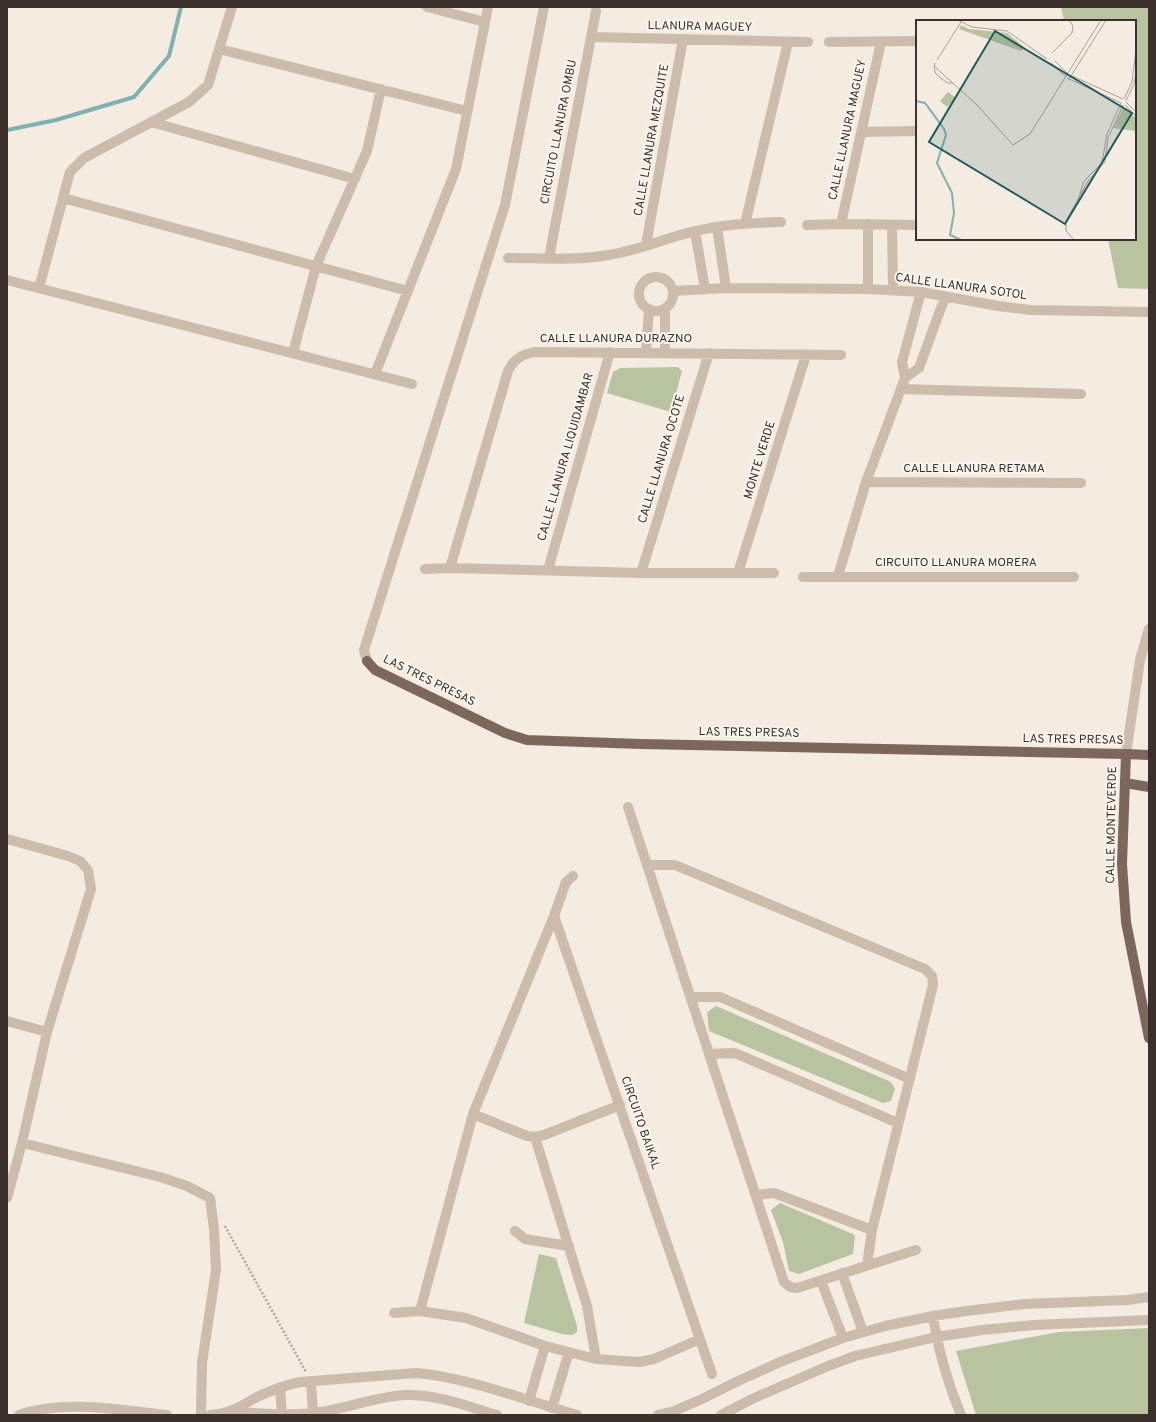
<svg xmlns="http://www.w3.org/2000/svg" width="1156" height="1422" font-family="Overpass,sans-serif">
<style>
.green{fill:#b8c4a0}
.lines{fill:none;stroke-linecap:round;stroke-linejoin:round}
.stream{stroke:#7fb0b2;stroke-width:4}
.path{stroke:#b9a596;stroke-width:2.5;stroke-dasharray:2 2;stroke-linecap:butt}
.minor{stroke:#cdbbac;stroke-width:10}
.major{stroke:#7d675c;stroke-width:10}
.labels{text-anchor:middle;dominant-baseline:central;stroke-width:4;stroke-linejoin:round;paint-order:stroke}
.street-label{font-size:12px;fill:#3b302b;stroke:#fbf5ee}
.inset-river{fill:none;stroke:#7fb0b2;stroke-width:2}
.inset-road{fill:none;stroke:#aaa098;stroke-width:1}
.view{fill:#1f5a5e;fill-opacity:0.15;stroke:#1f5a5e;stroke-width:2}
.inset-edge{fill:none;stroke:#3b302b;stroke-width:2}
</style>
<rect width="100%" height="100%" fill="#f4ebe1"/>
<path class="green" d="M1061,7H1149V289L1118,288L1108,239H1135V21H1064Z
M677,367L682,371L671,412L607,393L613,372L620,368Z
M716,1006L891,1082L895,1089L891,1101L883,1103L709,1031L707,1012Z
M780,1203L855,1235L853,1254L799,1274L789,1271L783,1242L771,1210Z
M539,1254L556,1258L577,1326V1332L572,1335L562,1334L524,1323Z
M1149,1328V1415H976L956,1351L1059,1332Z"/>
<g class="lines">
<path class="stream" d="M7,130L56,120L134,97L169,56L181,7"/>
<path class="path" d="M225,1226L306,1372"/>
<path class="minor" d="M427,7L485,22
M591,37L808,42
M829,42L917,41
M219,49L467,111
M151,122L355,179
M862,132L917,131
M63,198L408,291
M745,224L788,42
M841,224L881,42
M807,225L841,224L917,225
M892,225L893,290
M717,227L726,288
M695,231L705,289
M646,245L683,39
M508,258C541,258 575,261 608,255C638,251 667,237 696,231C724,224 752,223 781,222
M549,258L596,11
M639 294a17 17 0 1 1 34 0a17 17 0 1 1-34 0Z
M7,280L412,384
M39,288L70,172L84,158L189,102L208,85L232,7
M868,289V224
M673,291L726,288L868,289L921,292L998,306L1031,310L1149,312
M293,353L316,266L367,151L381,89
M646,353L649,309
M665,353V309
M375,374L456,169L488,7
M905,378L919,368L945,297
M901,389L1081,394
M866,482L1081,483
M450,568L508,371C514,359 521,355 534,352L841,355
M425,569L450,568L641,573H774
M548,570L610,352
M641,573L709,353
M738,573L806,355
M838,576L866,482L905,378L902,362L921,292
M803,577H1074
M367,661L364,650L505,205L544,7
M1126,754L1140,660L1149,629
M628,807L784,1282L790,1287L797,1288L916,1250
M7,839L68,856L80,861L88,870L91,889L47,1032L22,1143
M647,865H675L925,969L932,976L933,985L872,1230L867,1265
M554,916L712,1374
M691,997H720L910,1079
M7,1021L47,1032
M709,1054L735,1053L898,1123
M473,1114L527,1136L535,1137L544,1135L620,1105
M535,1137L587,1306L596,1359
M756,1195L774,1193L872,1230
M7,1198L22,1143L160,1177L187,1186L210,1198L214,1229L216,1270L202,1363L201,1415
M515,1231L525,1239L569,1246
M842,1273L863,1332
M821,1281L843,1338
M420,1311L473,1114L554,916L566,882L573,876
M394,1313L420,1311L466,1318L545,1346L596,1359L639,1362L654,1359L700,1339
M933,1316C938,1350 948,1383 961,1415
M311,1381L313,1415
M280,1388L282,1415
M529,1401L545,1346
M552,1408L569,1352
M233,1411C259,1414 286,1416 312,1413C343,1410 373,1397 405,1395C437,1394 466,1406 497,1415
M19,1415C62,1399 122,1410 167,1415
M210,1415C233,1413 240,1406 259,1396C272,1390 286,1385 300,1382L416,1373C471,1378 524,1400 577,1415
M658,1415L672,1412L702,1399L736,1382L780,1362L843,1338L885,1326L933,1316L966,1311L1025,1304L1127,1300L1149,1297
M721,1415L752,1399L828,1366L855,1356L936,1337L982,1330L1034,1325L1149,1320"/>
<path class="major" d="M367,661L375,670L505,733L527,740L641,744L1126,754L1149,755
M1126,754L1122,864L1126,922L1149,1038
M1125,783L1149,787"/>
</g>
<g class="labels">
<g class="street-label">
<text transform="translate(700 27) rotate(1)">LLANURA MAGUEY</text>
<text transform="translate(848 130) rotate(-78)">CALLE LLANURA MAGUEY</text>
<text transform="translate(559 132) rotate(-79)">CIRCUITO LLANURA OMBU</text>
<text transform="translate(652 140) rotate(-80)">CALLE LLANURA MEZQUITE</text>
<text transform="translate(961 287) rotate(8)">CALLE LLANURA SOTOL</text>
<text x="616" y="339">CALLE LLANURA DURAZNO</text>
<text transform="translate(566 457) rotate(-74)">CALLE LLANURA LIQUIDAMBAR</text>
<text transform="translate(662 459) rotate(-73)">CALLE LLANURA OCOTE</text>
<text transform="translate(760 460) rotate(-73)">MONTE VERDE</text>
<text x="974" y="469">CALLE LLANURA RETAMA</text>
<text x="956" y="563">CIRCUITO LLANURA MORERA</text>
<text transform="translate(429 681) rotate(26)">LAS TRES PRESAS</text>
<text transform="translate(749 733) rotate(1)">LAS TRES PRESAS</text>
<text transform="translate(1073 740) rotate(1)">LAS TRES PRESAS</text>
<text transform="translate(1112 825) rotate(-89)">CALLE MONTEVERDE</text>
<text transform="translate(640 1123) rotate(71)">CIRCUITO BAIKAL</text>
</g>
</g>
<g transform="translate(916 20)">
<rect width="220" height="220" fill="#f4ebe1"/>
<path d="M45,5L53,9L91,13L108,27L105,31L43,9ZM32,72L40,78L31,87L24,81ZM207,88H210L220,98V111L197,108Z" fill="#b8c4a0"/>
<path class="inset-river" d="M0,81L9,83L28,109L30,115L21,143L36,173L38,193L34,215L45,220"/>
<path class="inset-road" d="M42,0L56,7L91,11L131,39M136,33L156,13L157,6L153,0M21,40L45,2M139,41L151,53M19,43L18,48L20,54L31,63H37M135,43L150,57M18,46L61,85L97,125M154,55L207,79M151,58L205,83M153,59L190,0M208,79L216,62L220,30M210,81L218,64L220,53M210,82L220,92M209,85L220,96M97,125L114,114L185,0M162,180L168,161L186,143L191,114L205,83M158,220L150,211V201L172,161L189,142L192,118L207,85"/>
<path class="view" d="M79,11L216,93L149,204L13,122Z"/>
<rect width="220" height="220" class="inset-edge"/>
</g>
<rect width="1156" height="1422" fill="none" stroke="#3b302b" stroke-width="16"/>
</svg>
